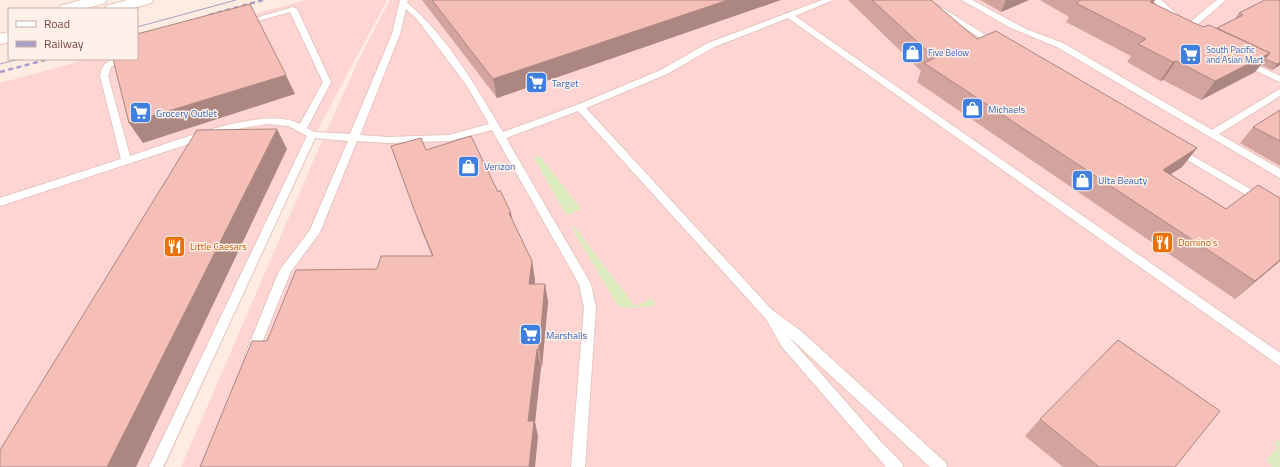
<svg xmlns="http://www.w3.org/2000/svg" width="1280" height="467" font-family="'Titillium Web',sans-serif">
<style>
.commercial{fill:#ffd5d4}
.green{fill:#ddecbf}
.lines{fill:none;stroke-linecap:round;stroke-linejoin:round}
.lane-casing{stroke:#e5c7bf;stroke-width:2}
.secondary-casing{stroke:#eac5bc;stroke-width:2}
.lane{fill:#fff;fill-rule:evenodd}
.secondary{fill:#fff;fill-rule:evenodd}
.tram{stroke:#aa9fc7;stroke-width:1}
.rail{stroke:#aa9fc7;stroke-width:2.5;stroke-dasharray:5 3.5;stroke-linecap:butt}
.wall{fill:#d3a49d}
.shaded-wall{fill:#ac8680}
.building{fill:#f5bfb7;stroke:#ac8680}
.labels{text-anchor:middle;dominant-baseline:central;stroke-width:3;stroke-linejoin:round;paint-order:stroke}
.far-shop-label{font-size:9px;fill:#366cbe;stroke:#fff0e9;text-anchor:start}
.shop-label{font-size:10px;fill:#366cbe;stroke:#fff0e9;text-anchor:start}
.food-label{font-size:10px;fill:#c56008;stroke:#fff0e9;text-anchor:start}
</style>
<rect width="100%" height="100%" fill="#feebe1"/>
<path class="commercial" d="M307,0H387L318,129L165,467H0V83L89,59H137V46Z
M390,0H1280V82L1262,93L1280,83V467H181L319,148L360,57Z"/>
<path class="green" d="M540,156L581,209L567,215L570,222L534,158Z
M574,226L635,306L651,299L655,303L654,306L623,308L618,306L573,230L572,226Z
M1279,438L1280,467H1273L1266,461L1277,447L1274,445Z"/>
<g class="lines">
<defs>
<path id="lane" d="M400,0H408L407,3C446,34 478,90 503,132L577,105L661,70L708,43L822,0H833L795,16L1280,353V366L788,18L714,47L667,74L586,108L772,310L801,331L945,462L947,467H930L788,336L882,443L901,462L903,467H886L782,347L766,319L578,111L506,138L591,284L596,308L585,467H571L584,308L579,284L492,130L449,141L388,143L357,141L320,232L290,273L257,355L255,359L251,361L247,359L245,355L279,271L310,230L348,141L315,138L163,467H149L307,136L289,126L267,124L231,130L0,206V198L121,159L100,76C103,63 108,59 121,59L111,67L108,76L130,156C168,144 264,104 300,124L323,82L290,12L243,25L239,23L293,7L297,9L331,82L307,128L314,132L350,134L392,34ZM406,9L417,19L467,86L489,124L449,135L388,137L360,135L400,34Z
M919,0H929L999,43L995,46L992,45Z
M962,0H972L1026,29L1063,43L1212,130L1280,89V96L1219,134L1280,169V178L1057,47L1009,27Z
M1152,0H1161L1183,19V23H1177Z
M1217,0H1226L1190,31H1184V27Z
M1244,59L1280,76V82L1241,64V60Z
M1177,147L1280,206V215L1174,152L1172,150Z"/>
<path id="secondary" d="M81,0H107L105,3L84,9H58L60,6Z
M127,0H153L151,3L130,9H104L106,6Z
M9,32V42L0,44V34Z"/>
</defs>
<use href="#lane" class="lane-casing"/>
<use href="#secondary" class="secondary-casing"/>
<use href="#lane" class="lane"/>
<use href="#secondary" class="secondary"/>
<path class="tram" d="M137,27L236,0
M0,64L20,59"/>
<path class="rail" d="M209,15L263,0
M0,72L49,59"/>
</g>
<path class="wall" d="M422,0H781L497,98Z
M848,0H931L977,39L1197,148L1182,167L1170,174L1226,209L1280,198V261L1235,299L917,82L921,71Z
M980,0H1029L1001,12Z
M1040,0H1155L1152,4L1203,27L1217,28L1235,19L1239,13L1265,0L1280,65L1272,70L1261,65L1255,72L1201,100L1163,80L1160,81L1127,62L1131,56L1066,22L1069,17Z
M1280,110V166L1240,143L1253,127Z
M391,146L426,150L513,222L532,261L535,280V284H545L548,302L542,367H541L535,422L538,437L267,341L377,269L432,256L422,232Z
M1040,419L1175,467H1063L1025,436Z"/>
<path class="shaded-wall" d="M728,0H781L497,98L493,79Z
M1006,0H1029L1001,12Z
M1154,0H1155L1144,18L1150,2Z
M1270,53L1255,72L1201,100L1215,81Z
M1176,61L1163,80L1160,81L1173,62Z
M1280,62V65L1272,70L1277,64Z
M286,75L295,94L143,143L129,123Z
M277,129L287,149L136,467H107Z
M1197,148L1182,167L1148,189L1163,170Z
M509,213H511L515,232Z
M1280,260V261L1235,299L1255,281Z
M532,261L535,280L533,302L529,284Z
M545,284L548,302L542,367L539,349Z
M537,349L541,367L535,422L538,437L535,467H529L528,421Z"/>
<path class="building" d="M432,0H728L493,79Z
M872,0H931L977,39L996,31L1197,148L1163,170L1226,209L1258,185L1280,198V260L1255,281L924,63L935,58Z
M1081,0H1154L1150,2L1203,27L1209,25L1270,53L1215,81L1176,61L1173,62L1138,44L1146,39L1076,3Z
M1265,0H1280V62L1277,64L1265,59L1270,53L1217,28L1243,15L1239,13Z
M250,4L286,75L129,123L113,59H137V34Z
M1280,110V141L1253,127Z
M277,129L107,467H0V450L197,130Z
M471,136L498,192L500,190L511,213H509L532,261L529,284H545L539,349H537L528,421H534L529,467H200L252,341H267L296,270L377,269L381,256H433L415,212L391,146L421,138L426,150Z
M1118,340L1220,411L1175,467H1099L1040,419Z"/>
<defs>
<symbol id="shop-square" viewBox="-11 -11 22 22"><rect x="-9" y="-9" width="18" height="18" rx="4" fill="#3f7fe0" stroke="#fff0e9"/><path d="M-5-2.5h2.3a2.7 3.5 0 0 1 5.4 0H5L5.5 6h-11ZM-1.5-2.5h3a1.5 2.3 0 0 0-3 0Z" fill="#fff"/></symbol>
<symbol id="supermarket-square" viewBox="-11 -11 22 22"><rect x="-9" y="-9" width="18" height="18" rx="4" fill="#3f7fe0" stroke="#fff0e9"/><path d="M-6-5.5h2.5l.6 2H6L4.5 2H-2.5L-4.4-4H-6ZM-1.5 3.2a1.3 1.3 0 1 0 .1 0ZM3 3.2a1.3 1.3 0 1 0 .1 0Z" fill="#fff"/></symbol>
<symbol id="restaurant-square" viewBox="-11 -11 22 22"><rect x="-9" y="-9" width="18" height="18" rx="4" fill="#e8710a" stroke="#fff0e9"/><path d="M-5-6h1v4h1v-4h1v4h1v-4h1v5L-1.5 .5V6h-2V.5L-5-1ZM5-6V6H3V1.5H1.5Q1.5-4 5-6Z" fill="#fff"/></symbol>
</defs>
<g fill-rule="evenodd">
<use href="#shop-square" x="900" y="40" width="25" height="25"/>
<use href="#supermarket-square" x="1178" y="42" width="25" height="25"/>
<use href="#supermarket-square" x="524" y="70" width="25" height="25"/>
<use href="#shop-square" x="960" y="96" width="25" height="25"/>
<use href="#supermarket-square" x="128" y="100" width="25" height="25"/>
<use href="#shop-square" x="456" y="154" width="25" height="25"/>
<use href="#shop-square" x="1070" y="168" width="25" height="25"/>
<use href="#restaurant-square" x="1150" y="230" width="25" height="25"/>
<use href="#restaurant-square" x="162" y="234" width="25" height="25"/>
<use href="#supermarket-square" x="518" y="322" width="25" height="25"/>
</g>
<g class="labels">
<g class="far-shop-label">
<text x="1206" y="49">South Pacific<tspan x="1206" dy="10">and Asian Mart</tspan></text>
<text x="928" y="52">Five Below</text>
</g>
<g class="shop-label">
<text x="552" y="83">Target</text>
<text x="988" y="109">Michaels</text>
<text x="156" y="113">Grocery Outlet</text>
<text x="484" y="166">Verizon</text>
<text x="1098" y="180">Ulta Beauty</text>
<text x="546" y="335">Marshalls</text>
</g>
<g class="food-label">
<text x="1178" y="242">Domino's</text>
<text x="190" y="246">Little Caesars</text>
</g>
</g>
<rect x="8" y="8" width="130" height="52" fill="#fff0e9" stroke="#c9aea8"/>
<rect x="16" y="21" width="20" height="6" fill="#ffffff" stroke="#c9aea8"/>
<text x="44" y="28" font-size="12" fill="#774b46">Road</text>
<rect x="16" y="41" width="20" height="6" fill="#aa9fc7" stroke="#c9aea8"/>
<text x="44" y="48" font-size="12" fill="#774b46">Railway</text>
</svg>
